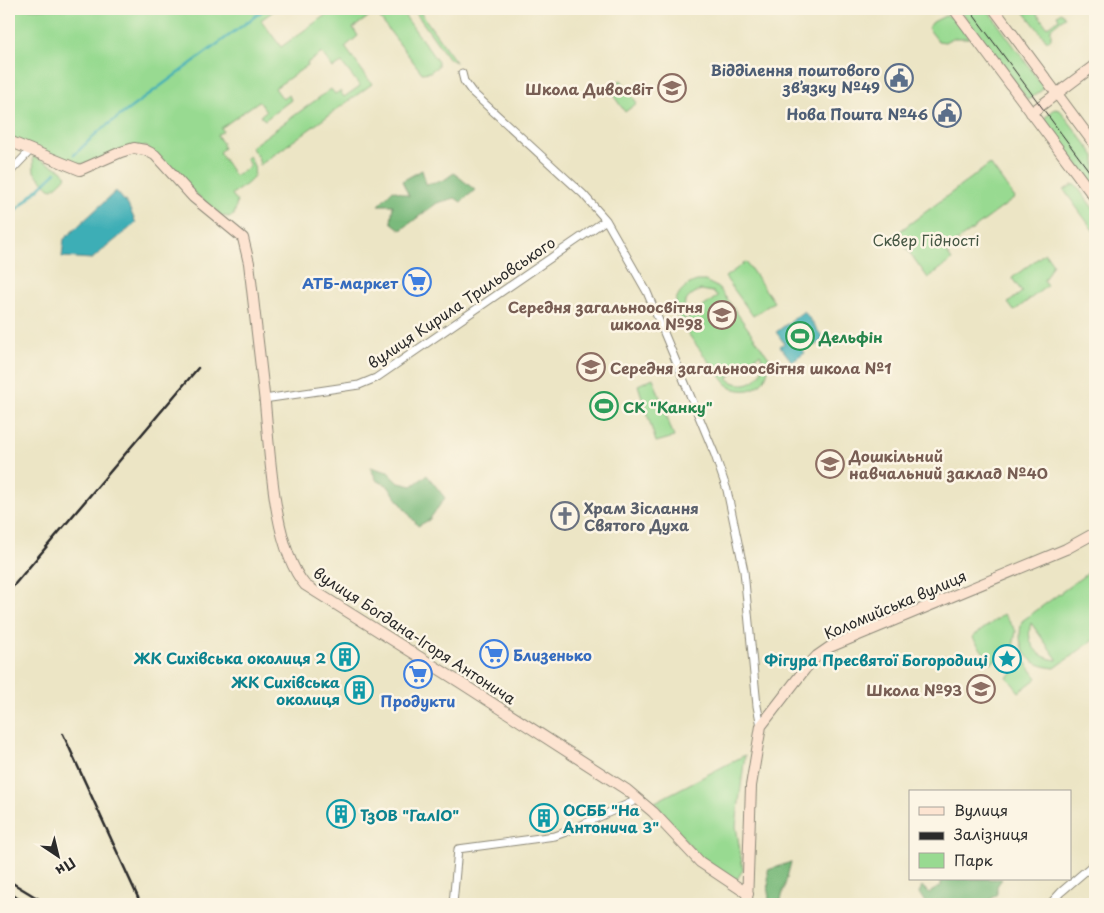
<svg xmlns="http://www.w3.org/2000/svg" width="1104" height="913" font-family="'Playpen Sans',sans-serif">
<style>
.green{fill:#98da91;stroke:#62825e;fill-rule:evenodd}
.forest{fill:#7aba7b;stroke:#527253}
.water{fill:#3daeb6;stroke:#346c70}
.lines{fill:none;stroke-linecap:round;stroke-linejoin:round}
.stream{stroke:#3daeb6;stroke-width:2.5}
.street-casing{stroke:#8c8878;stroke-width:9}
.secondary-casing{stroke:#8c8878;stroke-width:12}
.street{stroke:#fff;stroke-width:7}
.secondary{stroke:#fde4d1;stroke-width:10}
.tram{stroke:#2b2b2b;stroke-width:1}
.rail{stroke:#2b2b2b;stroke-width:2.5}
.labels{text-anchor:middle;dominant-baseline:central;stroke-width:5;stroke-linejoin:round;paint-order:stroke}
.service-label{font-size:15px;font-weight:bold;fill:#4e5e75;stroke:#fcf5e5;text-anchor:end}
.education-label{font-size:15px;font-weight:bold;fill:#785e54;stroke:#fcf5e5;text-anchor:end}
.park-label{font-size:15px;fill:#465744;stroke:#fcf5e5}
.shop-label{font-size:15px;font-weight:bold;fill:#366cbe;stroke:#fcf5e5;text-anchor:end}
.street-label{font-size:15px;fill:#2b2b2b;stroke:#fcf5e5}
.leisure-label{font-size:15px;font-weight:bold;fill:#27864d;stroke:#fcf5e5;text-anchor:start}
.worship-label{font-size:15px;font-weight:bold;fill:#5b616d;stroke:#fcf5e5;text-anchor:start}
.culture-label{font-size:15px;font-weight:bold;fill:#0d838f;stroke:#fcf5e5;text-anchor:end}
</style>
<rect width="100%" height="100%" fill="#fcf5e5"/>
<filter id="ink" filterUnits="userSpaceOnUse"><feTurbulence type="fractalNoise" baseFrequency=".02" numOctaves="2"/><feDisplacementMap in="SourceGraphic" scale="10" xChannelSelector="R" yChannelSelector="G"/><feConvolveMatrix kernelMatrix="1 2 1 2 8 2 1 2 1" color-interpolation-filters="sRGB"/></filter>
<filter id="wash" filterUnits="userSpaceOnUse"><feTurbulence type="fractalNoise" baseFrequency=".0096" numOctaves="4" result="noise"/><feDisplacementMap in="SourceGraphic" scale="20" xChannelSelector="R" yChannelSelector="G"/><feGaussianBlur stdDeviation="1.12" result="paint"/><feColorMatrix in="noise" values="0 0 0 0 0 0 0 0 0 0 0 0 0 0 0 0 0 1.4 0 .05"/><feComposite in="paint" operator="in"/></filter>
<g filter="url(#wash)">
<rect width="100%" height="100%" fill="#ece5c5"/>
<path class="green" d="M9,9H276L261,20L281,47L334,9H400L438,62V66L430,72L422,73L375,12L353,28L358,36L345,47L372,84L260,165L258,157L251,147L331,89L335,94L340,91L344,97L360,86L342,63L333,68L322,53L307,63L308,65L275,88L283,99L289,95L291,100L265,120L260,116L266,111L259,101L221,128L223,131L217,135L223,144L222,145L224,148L219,152L235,176L250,166L246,158L249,156C263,178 248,183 232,194L237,202L234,215L229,217L222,216L197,195L146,146L83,164H78L9,137Z
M413,9H418L456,62L448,58Z
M959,9H987L1043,86L1042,90L1028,100Z
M1022,9H1034L1047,27L1059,19L1057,15L1061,12L1065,17L1051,28V39L1047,41Z
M945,16L953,17L969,38H952L945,42L938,41L928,28L933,22Z
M621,80L637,103L625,112L608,88Z
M1055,109L1060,110L1095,156V188L1045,121L1046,116Z
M33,156L62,170L66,176L63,180L53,189L49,188L34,172Z
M990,164L1015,198L945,250L952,260L928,278L896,234Z
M1072,185H1076L1095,211V233L1064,190Z
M1045,253L1053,264L1044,280L1047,286L1014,311L1008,303L1022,292L1012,278Z
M746,262L774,302L753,316L725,277Z
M697,281H705L719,288L769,358C770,384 752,397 729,387C718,373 677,323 675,310C674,295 684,285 697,281ZM701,290L713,292L718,296L685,320C680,306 687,295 701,290ZM760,354C771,376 745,394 727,378Z
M653,378L674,437L656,442L638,385Z
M1089,572L1095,573V581H1089L1095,590V639L1055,668C1027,666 1015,648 1022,621ZM1031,623L1057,659V660C1037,658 1025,643 1031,623Z
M1004,614L1016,631L1013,647L991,663L972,637Z
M1026,663L1037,678L1019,692L1007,677Z
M745,755L736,826L743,870L737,879C708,877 672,823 655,802Z"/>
<path class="forest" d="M422,170L426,184L444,180L454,173L475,190L461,202L455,198L437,203L401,230L391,222L393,205H378L393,190L409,196L402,181Z
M370,467L388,472L399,483L412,486L427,475L445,498L429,520L418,526L387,485L377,481Z
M791,862L780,904H769L768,870Z
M941,879H1002L997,886V894L985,904H948L943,899L938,904H926L919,893L922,886L929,893L941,886Z"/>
<path class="water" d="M116,191L128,205L136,223L92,259L62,257L64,239Z
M804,311L824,339L814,346L812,343L803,350L805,353L792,362L780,346L784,343L776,332Z"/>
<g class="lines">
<path class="stream" d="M74,155L98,132L265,9
M9,217L56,172"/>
</g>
</g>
<g filter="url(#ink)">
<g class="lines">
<defs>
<path id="street" d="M462,73L464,81L472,92L583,194L606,220L647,292L715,455L727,490L744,571L757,706L761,726
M9,173L28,153L31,149
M264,399L359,385L376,378L606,220
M453,904L458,849L555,836L566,832L639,799
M1050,904L1061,892L1095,863"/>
<path id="secondary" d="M954,9L1095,198
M994,9L1095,145
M1031,113L1095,65
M9,141L80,170L121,152L134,148L145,150L155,155L193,197L243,238L249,263C254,310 260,356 265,403C270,454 273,547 305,585L461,683L627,790L653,812L700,862L748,894
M747,904L751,786L761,726L805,669L817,656L830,647L1066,549L1095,533"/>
</defs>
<use href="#street" class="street-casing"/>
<use href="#secondary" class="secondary-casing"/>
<use href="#street" class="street"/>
<use href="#secondary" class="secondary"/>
<path class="tram" d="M969,9L1095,179"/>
<path class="rail" d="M9,591L198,368
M63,734L141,904
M9,881L47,904
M9,892L25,904"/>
</g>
</g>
<defs>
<symbol id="civic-ring" viewBox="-11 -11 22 22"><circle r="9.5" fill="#fcf5e5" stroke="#5c6f8a" stroke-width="1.5"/><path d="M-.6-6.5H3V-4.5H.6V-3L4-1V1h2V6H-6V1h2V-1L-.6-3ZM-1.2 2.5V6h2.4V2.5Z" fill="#5c6f8a"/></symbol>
<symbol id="school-ring" viewBox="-11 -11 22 22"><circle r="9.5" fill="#fcf5e5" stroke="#8d6e63" stroke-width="1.5"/><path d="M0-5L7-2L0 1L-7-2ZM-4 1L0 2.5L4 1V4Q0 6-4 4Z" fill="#8d6e63"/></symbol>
<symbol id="supermarket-ring" viewBox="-11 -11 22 22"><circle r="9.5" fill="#fcf5e5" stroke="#3f7fe0" stroke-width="1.5"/><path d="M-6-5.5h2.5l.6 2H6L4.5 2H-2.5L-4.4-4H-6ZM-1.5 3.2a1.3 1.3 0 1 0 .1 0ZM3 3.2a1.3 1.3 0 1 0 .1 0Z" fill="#3f7fe0"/></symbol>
<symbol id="stadium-ring" viewBox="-11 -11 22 22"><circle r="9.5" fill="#fcf5e5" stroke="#2e9e5b" stroke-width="1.5"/><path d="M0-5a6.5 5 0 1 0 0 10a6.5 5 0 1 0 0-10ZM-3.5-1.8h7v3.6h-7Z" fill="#2e9e5b"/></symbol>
<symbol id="church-ring" viewBox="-11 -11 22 22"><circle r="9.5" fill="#fcf5e5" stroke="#6b7280" stroke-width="1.5"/><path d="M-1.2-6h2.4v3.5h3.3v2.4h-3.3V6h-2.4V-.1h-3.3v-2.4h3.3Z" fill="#6b7280"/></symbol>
<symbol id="building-ring" viewBox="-11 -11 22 22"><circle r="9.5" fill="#fcf5e5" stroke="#0f9aa8" stroke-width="1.5"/><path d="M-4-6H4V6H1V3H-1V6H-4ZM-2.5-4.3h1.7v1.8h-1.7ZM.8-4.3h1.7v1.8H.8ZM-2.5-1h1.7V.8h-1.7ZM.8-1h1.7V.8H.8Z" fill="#0f9aa8"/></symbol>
<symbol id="sight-ring" viewBox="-11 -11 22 22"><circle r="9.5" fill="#fcf5e5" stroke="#0f9aa8" stroke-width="1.5"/><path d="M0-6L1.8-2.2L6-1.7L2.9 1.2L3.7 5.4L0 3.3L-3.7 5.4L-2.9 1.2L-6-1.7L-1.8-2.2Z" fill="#0f9aa8"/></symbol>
</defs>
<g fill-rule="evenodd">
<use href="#civic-ring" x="883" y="62" width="32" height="32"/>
<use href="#school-ring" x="656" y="72" width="32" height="32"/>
<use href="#civic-ring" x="931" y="97" width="32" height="32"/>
<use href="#supermarket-ring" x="401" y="266" width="32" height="32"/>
<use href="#school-ring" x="706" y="299" width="32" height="32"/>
<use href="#stadium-ring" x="784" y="320" width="32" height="32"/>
<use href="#school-ring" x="575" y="351" width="32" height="32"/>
<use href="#stadium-ring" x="588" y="390" width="32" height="32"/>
<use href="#school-ring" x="814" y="448" width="32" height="32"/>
<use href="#church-ring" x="549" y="500" width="32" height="32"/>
<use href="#supermarket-ring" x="478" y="638" width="32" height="32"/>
<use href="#building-ring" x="329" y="641" width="32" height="32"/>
<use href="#sight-ring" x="991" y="643" width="32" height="32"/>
<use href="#supermarket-ring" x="402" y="658" width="32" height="32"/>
<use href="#school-ring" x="965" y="673" width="32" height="32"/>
<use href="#building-ring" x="343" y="674" width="32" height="32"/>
<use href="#building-ring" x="325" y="798" width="32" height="32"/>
<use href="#building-ring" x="528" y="802" width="32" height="32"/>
</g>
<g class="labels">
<g class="service-label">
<text x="880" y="69">Відділення поштового<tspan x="880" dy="17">зв’язку №49</tspan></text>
<text x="928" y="113">Нова Пошта №46</text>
</g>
<g class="education-label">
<text x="653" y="88">Школа Дивосвіт</text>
<text x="703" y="306">Середня загальноосвітня<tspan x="703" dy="17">школа №98</tspan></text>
<text x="610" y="367" text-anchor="start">Середня загальноосвітня школа №1</text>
<text x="849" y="455" text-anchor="start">Дошкільний<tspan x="849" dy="17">навчальний заклад №40</tspan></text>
<text x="962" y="689">Школа №93</text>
</g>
<g class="park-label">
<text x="926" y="239">Сквер Гідності</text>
</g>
<g class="shop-label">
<text x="398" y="282">АТБ-маркет</text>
<text x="513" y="654" text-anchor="start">Близенько</text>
<text x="418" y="700" text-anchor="middle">Продукти</text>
</g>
<g class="street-label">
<text transform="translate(461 302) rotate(-34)">вулиця Кирила Трильовського</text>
<text transform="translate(895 604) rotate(-23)">Коломийська вулиця</text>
<text transform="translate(415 635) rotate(33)">вулиця Богдана-Ігоря Антонича</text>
</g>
<g class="leisure-label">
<text x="819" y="336">Дельфін</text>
<text x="623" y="406">СК "Канку"</text>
</g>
<g class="worship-label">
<text x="584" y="507">Храм Зіслання<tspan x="584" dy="17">Святого Духа</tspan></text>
</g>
<g class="culture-label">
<text x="326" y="657">ЖК Сихівська околиця 2</text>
<text x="988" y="659">Фігура Пресвятої Богородиці</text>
<text x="340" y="681">ЖК Сихівська<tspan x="340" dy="17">околиця</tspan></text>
<text x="563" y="809" text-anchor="start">ОСББ "На<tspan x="563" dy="17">Антонича 3"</tspan></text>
<text x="360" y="814" text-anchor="start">ТзОВ "ГалІО"</text>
</g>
</g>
<rect width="1104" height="913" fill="none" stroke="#fcf5e5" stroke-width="30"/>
<rect x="909" y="790" width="162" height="90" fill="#fcf5e5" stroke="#a8a49b"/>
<rect x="919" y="807" width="25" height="8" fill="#fde4d1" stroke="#a8a49b"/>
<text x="954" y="816" font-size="15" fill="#2b2b2b">Вулиця</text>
<rect x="919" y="832" width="25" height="8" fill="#2b2b2b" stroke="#a8a49b"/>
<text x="954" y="840" font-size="15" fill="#2b2b2b">Залізниця</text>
<rect x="919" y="853" width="25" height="15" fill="#98da91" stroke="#a8a49b"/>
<text x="954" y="866" font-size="15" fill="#2b2b2b">Парк</text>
<g transform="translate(58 856) rotate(145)" stroke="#fcf5e5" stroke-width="4" paint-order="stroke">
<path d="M0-4L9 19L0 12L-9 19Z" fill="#2b2b2b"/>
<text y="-8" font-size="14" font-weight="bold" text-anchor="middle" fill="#2b2b2b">Пн</text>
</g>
</svg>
